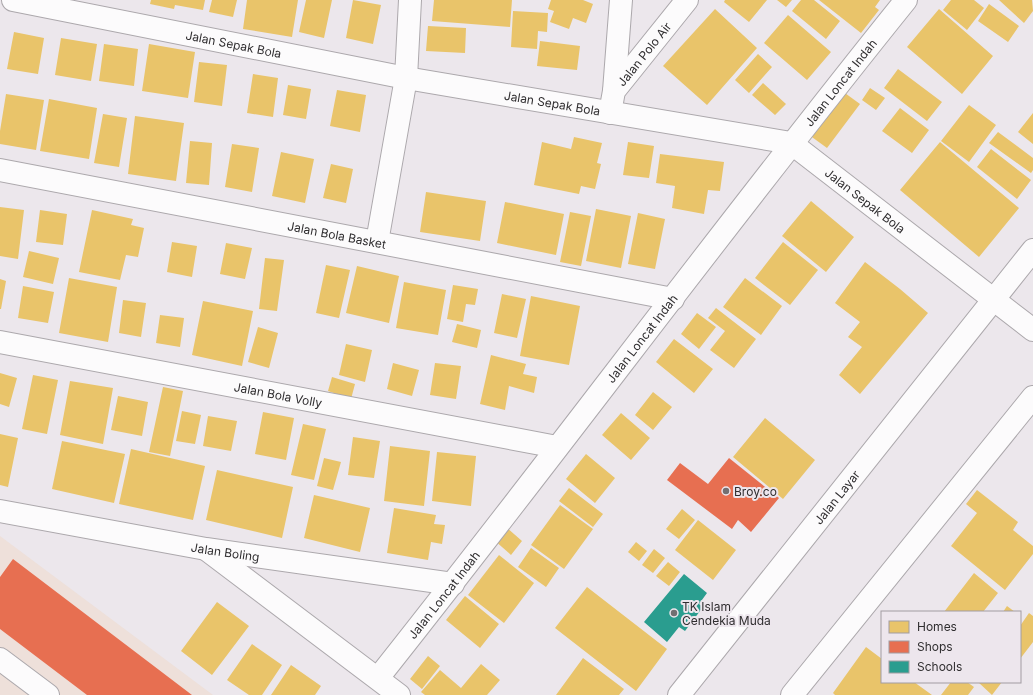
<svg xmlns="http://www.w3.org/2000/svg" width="1033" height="695" font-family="Inter,sans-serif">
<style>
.commercial{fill:#eee0da}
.homes{fill:#e9c46a}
.shops{fill:#e76f51}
.schools{fill:#2a9d8f}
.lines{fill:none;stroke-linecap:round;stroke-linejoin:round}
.minor-casing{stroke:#aca8ac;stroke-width:24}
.minor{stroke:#fcfbfc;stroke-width:22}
.poi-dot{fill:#726f72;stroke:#ede6ed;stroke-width:1.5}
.labels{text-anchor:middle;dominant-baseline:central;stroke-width:4;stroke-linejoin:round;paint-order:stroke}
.street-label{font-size:12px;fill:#302e30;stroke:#ede6ed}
.poi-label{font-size:12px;fill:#302e30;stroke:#ede6ed;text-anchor:start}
</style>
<rect width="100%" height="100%" fill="#ece7ec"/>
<path class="commercial" d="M0,536L213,695H0Z"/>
<path class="homes" d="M151,0H205L203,10L175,5L174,9L150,4Z
M212,0H237L233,17L209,12Z
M247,0H298L292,37L243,29Z
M306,0H332L324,38L299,32Z
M353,0L381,5L373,44L346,38Z
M434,0H512L510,27L432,21Z
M551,0H583L593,4L586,23L573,18L569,29L550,22L554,11L548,9Z
M725,0H767L749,22L724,2Z
M777,0H792L786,7Z
M801,0H814L840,21L826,39L792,11Z
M819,0H880L875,7L879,10L861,33Z
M951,0H974L984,8L967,30L943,10Z
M999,0H1032L1033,11L1024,23Z
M989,4L1019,26L1008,42L978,21Z
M715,9L757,48L707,105L663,66Z
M939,9L993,56L962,94L907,47Z
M513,11L548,13L547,32L538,31L537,49L511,47Z
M788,15L831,52L807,80L764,43Z
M428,26L466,28L465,53L426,51Z
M14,32L44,38L38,74L7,69Z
M61,38L97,44L91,81L55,75Z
M540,41L580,46L577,70L537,66Z
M104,44L138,49L134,86L99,81Z
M149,44L195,52L188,98L142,91Z
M758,54L772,67L749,93L735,80Z
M199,62L227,65L222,106L194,102Z
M898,69L942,102L927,121L884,88Z
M253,74L278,78L273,117L247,113Z
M763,83L786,104L775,115L752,95Z
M288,85L311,89L306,119L283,115Z
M838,88L860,104L827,148L805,132Z
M870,88L885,98L876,110L862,100Z
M337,90L366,95L360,132L330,126Z
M6,94L44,100L36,150L0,144V131Z
M49,99L97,108L89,159L40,151Z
M969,105L996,125L969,162L941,141Z
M900,108L929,130L912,153L882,131Z
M1033,113V144L1018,132Z
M103,114L127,118L119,167L94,163Z
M135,116L184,123L176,181L128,174Z
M998,132L1033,158V170L1031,173L989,143Z
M574,137L602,143L597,163L601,164L595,189L581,186L579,194L534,185L542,142L571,149Z
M190,141L212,143L209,185L186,183Z
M628,142L654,146L649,178L623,175Z
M940,142L1019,208L979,257L900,190Z
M232,144L259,148L252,192L225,187Z
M991,149L1031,180L1017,199L977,167Z
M281,152L314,159L305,203L272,196Z
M660,154L724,162L720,191L708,190L704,214L672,208L675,186L656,183Z
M331,164L353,169L346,203L323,198Z
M426,192L486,201L480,241L420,232Z
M811,201L854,237L826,272L782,236Z
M505,202L564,214L556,255L497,243Z
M0,207L24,210L18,259L0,256Z
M596,209L631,216L621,268L586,261Z
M40,210L67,214L63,245L36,242Z
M92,210L133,219L131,225L144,228L138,257L126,255L120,280L79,272Z
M570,212L591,216L581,266L560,262Z
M638,213L665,219L655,269L628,264Z
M172,242L197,246L192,277L167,272Z
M783,242L818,270L790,305L755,278Z
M226,243L252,248L245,279L220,274Z
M29,251L59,258L53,284L23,277Z
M265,258L284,260L277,311L259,309Z
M865,262L900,289L928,313L860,394L839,375L862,347L848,337L860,322L835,303Z
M326,265L350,270L339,318L316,313Z
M357,266L399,276L389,323L346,313Z
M69,278L117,287L108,342L59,333Z
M745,278L782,306L761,335L723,307Z
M0,279L6,281L1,309H0Z
M404,282L446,290L438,335L396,328Z
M453,285L478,289L475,305L466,304L463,322L447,319Z
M23,286L54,292L48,323L18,318Z
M502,294L526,299L517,338L494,333Z
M531,296L580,306L569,365L520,356Z
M123,300L146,303L141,337L119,333Z
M203,301L253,311L242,366L192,355Z
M716,308L756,339L734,368L710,350L725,331L708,318Z
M697,313L716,327L699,349L681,334Z
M160,315L184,318L180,347L156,343Z
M457,324L481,330L477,348L452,342Z
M258,327L278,333L269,368L248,362Z
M674,339L713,369L694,393L656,362Z
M346,344L372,350L365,382L339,375Z
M491,355L526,364L523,374L537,377L534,393L509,386L505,410L480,404Z
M393,363L419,370L412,396L387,389Z
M435,363L461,366L456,399L430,395Z
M0,373L17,378L9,407L0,404Z
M33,375L58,380L47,434L22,429Z
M332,377L355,384L351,399L328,391Z
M70,381L113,388L103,444L60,435Z
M163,387L183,391L170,456L149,452Z
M653,392L672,407L653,430L635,415Z
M118,396L148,402L142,436L111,430Z
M182,411L201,415L195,444L176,441Z
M263,412L294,418L286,460L255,454Z
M621,413L650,438L631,460L602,435Z
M208,416L237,421L231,451L203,446Z
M765,418L815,460L783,499L733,457Z
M303,424L326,429L314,480L291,475Z
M0,434L18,438L8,487L0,485Z
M353,437L380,441L374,478L348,475Z
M62,441L125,454L114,503L52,489Z
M390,446L430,451L424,506L384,501Z
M131,449L205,466L193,520L119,504Z
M437,452L476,456L471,506L432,501Z
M586,454L615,478L595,503L566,479Z
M324,458L341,462L333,490L317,486Z
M217,470L293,487L282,538L206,520Z
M569,488L603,514L593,527L559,501Z
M977,490L1018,522L1013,530L1033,546V554L1005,590L951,546L977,513L966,504Z
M314,495L370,508L360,552L304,538Z
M560,505L593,529L564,569L531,545Z
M394,508L436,515L434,524L445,525L442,544L431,542L428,560L387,553Z
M682,509L695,520L679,539L666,529Z
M698,520L736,550L713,580L675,550Z
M506,527L522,541L511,555L494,540Z
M636,542L647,551L639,561L628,552Z
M531,548L559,568L546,587L518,567Z
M654,549L665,558L653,573L642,565Z
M499,555L534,583L504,623L468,595Z
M668,562L680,572L669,586L656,576Z
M974,573L998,593L983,612H944Z
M587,587L667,649L636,691L555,628Z
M465,596L499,624L480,648L446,620Z
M217,602L249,626L212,675L181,651Z
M1007,606L1015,612H1003Z
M1029,613L1033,616V642L1020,659V626Z
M252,644L282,665L262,695H249L227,680Z
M866,647L882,659V682H914L932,695H835L833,693Z
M428,656L440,666L422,689L410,679Z
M583,658L624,689L619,695H556Z
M481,664L500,680L487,695H425L421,692L440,670L461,688Z
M291,665L321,686L315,695H271Z
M951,682H967L974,687L968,695H941Z
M978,682H1002L992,695Z"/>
<path class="shops" d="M729,458L779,498L751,532L738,520L732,529L667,480L680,463L708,484Z
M13,559L192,695H87L0,629V577Z"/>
<path class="schools" d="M684,574L707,593L699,604L703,607L685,631L679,627L667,642L644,622Z"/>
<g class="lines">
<defs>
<g id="minor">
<path id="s1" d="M13,0L406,78L791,143L1033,330"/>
<path d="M614,91L621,0"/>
<path id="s2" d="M610,113L614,91L687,0"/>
<path id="s3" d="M0,170L673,299"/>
<path d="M377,242L406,78L410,0"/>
<path id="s4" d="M0,342L557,447"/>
<path id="s5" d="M0,511L206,549L453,584"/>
<path d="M207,550L399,695"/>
<path d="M0,659L48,695"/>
<path id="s6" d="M378,678C556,454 726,223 906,0"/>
<path id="s7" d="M679,695L1033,250"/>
<path d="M792,695L1033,397"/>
</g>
</defs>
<use href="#minor" class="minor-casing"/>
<use href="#minor" class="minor"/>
</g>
<g class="poi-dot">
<circle cx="726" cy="491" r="4"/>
<circle cx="674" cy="613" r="4"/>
</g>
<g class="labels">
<g class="street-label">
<text stroke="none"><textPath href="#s1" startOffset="225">Jalan Sepak Bola</textPath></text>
<text stroke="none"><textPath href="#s2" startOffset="70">Jalan Polo Air</textPath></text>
<text stroke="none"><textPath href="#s6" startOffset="754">Jalan Loncat Indah</textPath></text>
<text stroke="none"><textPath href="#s1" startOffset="549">Jalan Sepak Bola</textPath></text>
<text stroke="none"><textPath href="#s1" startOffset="885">Jalan Sepak Bola</textPath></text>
<text stroke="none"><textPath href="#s3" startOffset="343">Jalan Bola Basket</textPath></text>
<text stroke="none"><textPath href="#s6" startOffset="430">Jalan Loncat Indah</textPath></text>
<text stroke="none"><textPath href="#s4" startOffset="283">Jalan Bola Volly</textPath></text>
<text stroke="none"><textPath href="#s7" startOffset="253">Jalan Layar</textPath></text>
<text stroke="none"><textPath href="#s5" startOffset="229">Jalan Boling</textPath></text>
<text stroke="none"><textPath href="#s6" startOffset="106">Jalan Loncat Indah</textPath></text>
</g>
<g class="poi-label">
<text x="734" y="491">Broy.co</text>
<text x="682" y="606">TK Islam<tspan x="682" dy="14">Cendekia Muda</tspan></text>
</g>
</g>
<rect x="881" y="611" width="140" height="72" fill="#ede6ed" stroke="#a19ca1"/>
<rect x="889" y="621" width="20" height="12" fill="#e9c46a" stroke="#a19ca1"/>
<text x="917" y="631" font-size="12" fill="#302e30">Homes</text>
<rect x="889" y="641" width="20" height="12" fill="#e76f51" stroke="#a19ca1"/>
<text x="917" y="651" font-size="12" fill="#302e30">Shops</text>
<rect x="889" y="661" width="20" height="12" fill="#2a9d8f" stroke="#a19ca1"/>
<text x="917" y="671" font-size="12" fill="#302e30">Schools</text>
</svg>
